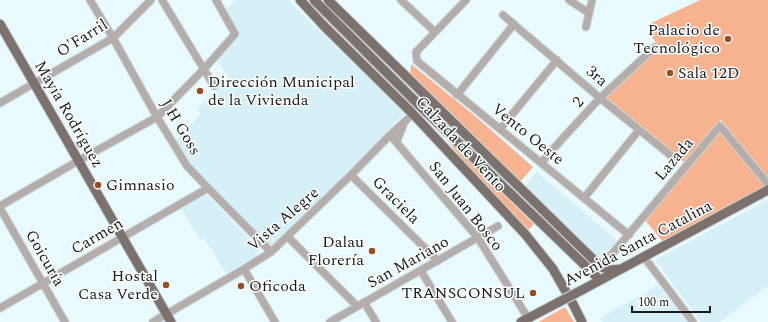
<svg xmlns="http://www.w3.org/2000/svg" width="768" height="322" font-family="Spectral,serif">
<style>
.built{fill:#d6f0f8}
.green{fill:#f7b290}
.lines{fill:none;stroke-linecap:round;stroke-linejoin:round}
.minor-casing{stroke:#c7d7db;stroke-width:9}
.major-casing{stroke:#c7d7db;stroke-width:11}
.minor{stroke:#b4adaa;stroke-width:7}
.major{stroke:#7c716c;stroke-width:9}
.major-bridge-casing{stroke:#c7d7db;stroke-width:11;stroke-linecap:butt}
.major-bridge{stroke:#7c716c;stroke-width:9}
.poi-dot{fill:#944e27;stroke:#fff;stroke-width:1.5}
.labels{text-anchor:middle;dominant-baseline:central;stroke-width:3;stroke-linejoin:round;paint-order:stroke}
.poi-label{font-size:16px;fill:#171d1f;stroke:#fff;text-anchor:end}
.street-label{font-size:16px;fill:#171d1f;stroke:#fff}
</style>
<rect width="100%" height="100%" fill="#e9faff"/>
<path class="built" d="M236,0H288L405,113L276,245L270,246L189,165L175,141L201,114L197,109L228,77L215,57L235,34L223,12Z
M537,172L618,241L601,260H598L524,188Z
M205,193L260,249L256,257L226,273L204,238L200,240L181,208Z
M768,200V286L720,322H701L655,260Z
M658,285L687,322H602L600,318Z"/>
<path class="green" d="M305,0H308L367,59L362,58Z
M700,0H768V179L721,120L685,163L605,97L659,48L649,32V24Z
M411,64L475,116L533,167L520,182L410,75Z
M413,90L588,263L421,102Z
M721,131L766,186L664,243L645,220Z
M446,138L534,224L528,230L465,164Z
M565,307L574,322H538Z"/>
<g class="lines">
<defs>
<path id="minor" d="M90,0L113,38L157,117L187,166L208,188L271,252
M162,0L214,86
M401,0L435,32
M466,0L416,52L417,61L629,235
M569,0L589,13
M503,15L600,98L674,158
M586,27L592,0
M457,95L514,24
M0,103L113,38L151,0
M500,129L557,60
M390,135L478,238L528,318
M397,141L404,123
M542,162L562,139L600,98L655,47
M351,175L438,261
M584,198L639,130
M0,206L78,161L157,117L204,69L235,34L216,0
M0,208L65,322
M288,237L357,306
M644,257L693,322
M601,267L720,126L768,184
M244,269L275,322
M421,271L452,322
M364,302L376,322
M0,308L208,188
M153,322L244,269L271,252L351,175L390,135L413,114
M330,322L498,226"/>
<path id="major" d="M300,0L323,25L413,114L525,234L553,269L573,304L582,322
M314,0L419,105L600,280
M328,0L601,267L610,270L621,269
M0,24L171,322
M582,290L768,190
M521,322L559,302"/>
</defs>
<use href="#minor" class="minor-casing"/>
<use href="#major" class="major-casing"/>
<use href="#minor" class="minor"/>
<use href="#major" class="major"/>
<defs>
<path id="major-bridge" d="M559,302L582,290"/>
</defs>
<use href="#major-bridge" class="major-bridge-casing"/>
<use href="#major-bridge" class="major-bridge"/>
</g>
<g class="poi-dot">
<circle cx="728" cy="39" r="4"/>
<circle cx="670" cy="73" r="4"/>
<circle cx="200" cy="91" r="4"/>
<circle cx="98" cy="185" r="4"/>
<circle cx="372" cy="251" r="4"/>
<circle cx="166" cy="285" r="4"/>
<circle cx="241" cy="286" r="4"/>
<circle cx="533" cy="293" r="4"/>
</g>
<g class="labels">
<g class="poi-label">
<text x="720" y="30">Palacio de<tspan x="720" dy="18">Tecnológico</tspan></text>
<text x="678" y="73" text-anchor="start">Sala 12D</text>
<text x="208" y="82" text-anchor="start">Dirección Municipal<tspan x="208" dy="18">de la Vivienda</tspan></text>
<text x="106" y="185" text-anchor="start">Gimnasio</text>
<text x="364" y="242">Dalau<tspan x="364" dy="18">Florería</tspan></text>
<text x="158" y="276">Hostal<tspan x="158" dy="18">Casa Verde</tspan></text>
<text x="249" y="286" text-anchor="start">Oficoda</text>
<text x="525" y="293">TRANSCONSUL</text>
</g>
<g class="street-label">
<text transform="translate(82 38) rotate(-32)">O'Farril</text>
<text transform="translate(597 76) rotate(41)">3ra</text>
<text transform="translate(578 102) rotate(-47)">2</text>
<text transform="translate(69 114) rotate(60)">Mayía Rodríguez</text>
<text transform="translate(181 127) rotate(59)">J H Goss</text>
<text transform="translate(528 134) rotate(39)">Vento Oeste</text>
<text transform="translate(461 144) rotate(47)">Calzada de Vento</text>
<text transform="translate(674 159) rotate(-50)">Lazada</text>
<text transform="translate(396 200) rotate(45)">Graciela</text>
<text transform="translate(466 206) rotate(52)">San Juan Bosco</text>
<text transform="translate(283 219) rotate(-41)">Vista Alegre</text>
<text transform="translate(97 236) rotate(-30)">Carmen</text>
<text transform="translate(638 243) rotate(-28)">Avenida Santa Catalina</text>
<text transform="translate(45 258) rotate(60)">Goicuría</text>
<text transform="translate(408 262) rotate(-29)">San Mariano</text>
</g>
</g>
<path d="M632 306v6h78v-6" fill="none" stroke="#171d1f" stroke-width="2"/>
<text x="638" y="306" font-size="12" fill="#171d1f" stroke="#ffffff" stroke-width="3" paint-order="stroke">100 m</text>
</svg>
